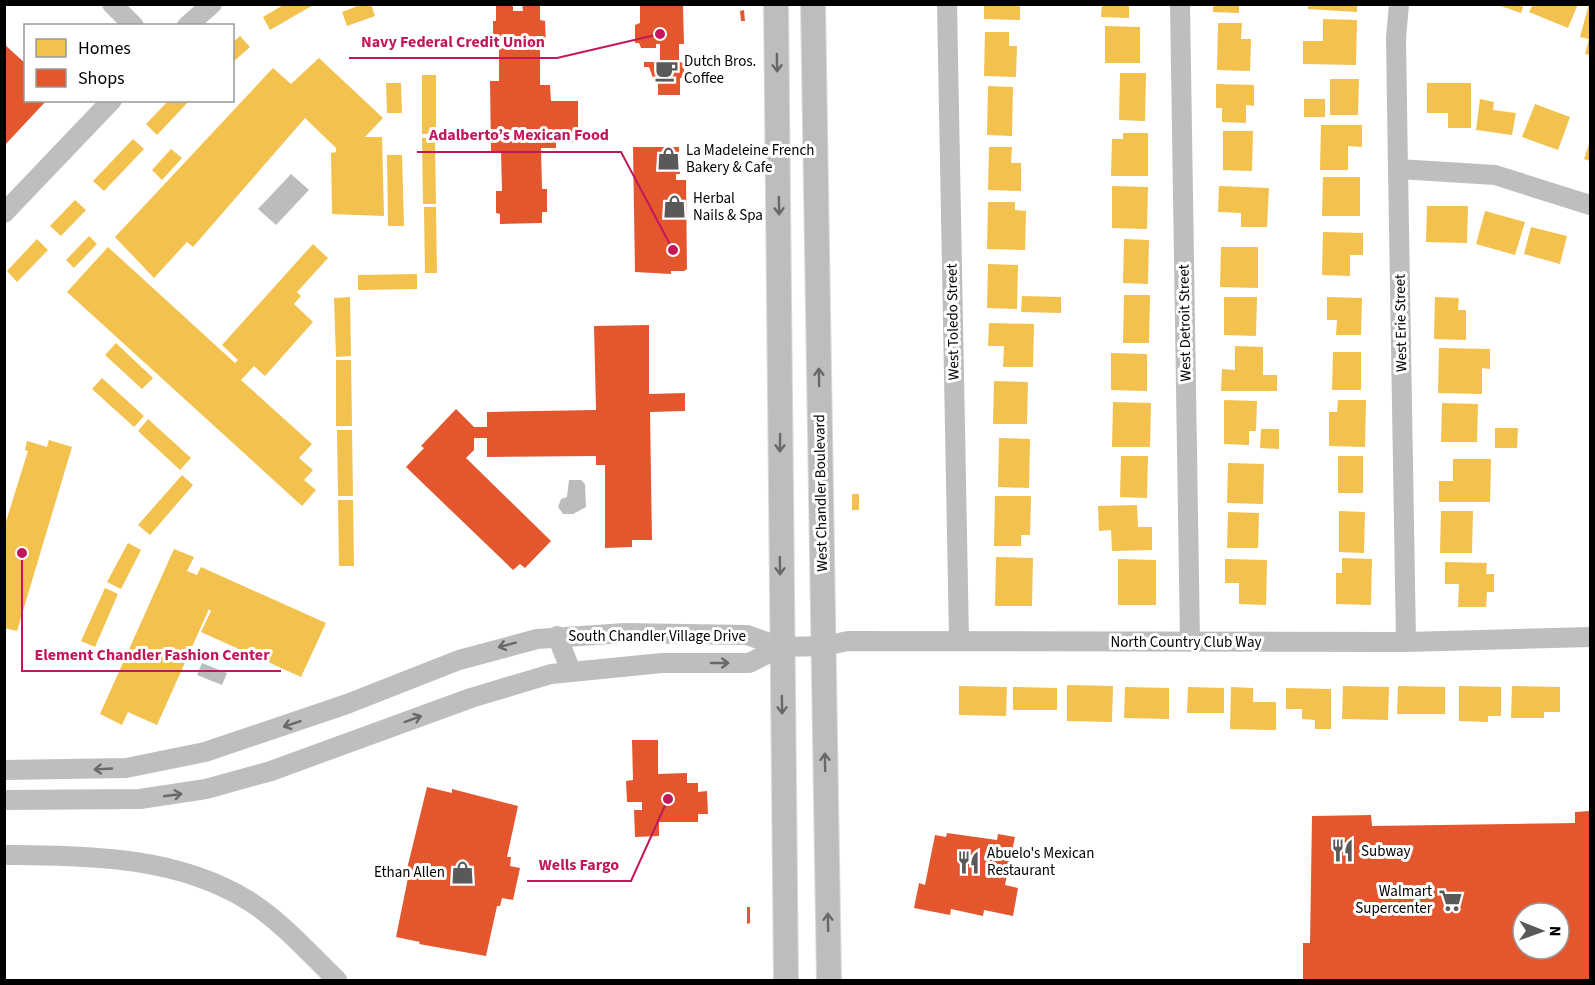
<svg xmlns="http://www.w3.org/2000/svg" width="1595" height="985" font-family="'Source Sans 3',sans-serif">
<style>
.water{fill:#bcbcbc}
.homes{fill:#f2c14e}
.shops{fill:#e4572e;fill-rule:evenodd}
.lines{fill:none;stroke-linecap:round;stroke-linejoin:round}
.major-casing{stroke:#dbdbdb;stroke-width:26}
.minor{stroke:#bebebe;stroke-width:20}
.major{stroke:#bdbdbd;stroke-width:24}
.oneway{stroke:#686868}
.labels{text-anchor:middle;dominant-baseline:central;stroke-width:6;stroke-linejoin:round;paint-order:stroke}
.poi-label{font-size:15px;fill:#000;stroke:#fff;text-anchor:start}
.street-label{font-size:15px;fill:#000;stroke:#fff}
.leader{fill:none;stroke:#c2185b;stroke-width:2}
.callout-dot{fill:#c2185b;stroke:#fff;stroke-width:2}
.callout-label{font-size:16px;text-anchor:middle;font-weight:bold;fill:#c2185b;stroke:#fff;stroke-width:6;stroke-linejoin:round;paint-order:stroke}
</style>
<rect width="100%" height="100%" fill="#fff"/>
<path class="water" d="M291,174L309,190L276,225L258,209Z
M569,480H581L585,484L586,507L573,514H563L558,507L561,499L567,497Z
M202,663L227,673L222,685L197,675Z"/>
<path class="homes" d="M285,4H315L270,30L263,17Z
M363,4H371L375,16L347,26L342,12Z
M984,4H1020V20L984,19Z
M1102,4H1129V18L1101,17Z
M1213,4H1239V13L1213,12Z
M1308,4H1357V12L1308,9Z
M1495,4H1524L1521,13Z
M1533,4H1578L1568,28L1529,12Z
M1589,4H1590V55L1585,54L1589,39L1580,37Z
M1323,19L1357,20L1356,65L1303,64V41H1323Z
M1218,23H1242L1241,39H1251L1250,71L1217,70Z
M1105,26L1140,27V63H1105Z
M985,32H1009V46H1017L1016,77L984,76Z
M240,36L250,47L232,63V43Z
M319,58L383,118L365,137H382L384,216L332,214L331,153L336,152V148L305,118L193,247L187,242L154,278L115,237L273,68L291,84Z
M1120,73H1146L1145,121L1119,120Z
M422,75H436V134H422Z
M1330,79H1359L1358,115H1330Z
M386,83H401L402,113H387Z
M1427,83H1471V128H1448V113H1427Z
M1216,84L1254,85V106L1246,105V123L1222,122V108H1216Z
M988,86L1013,87L1012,136L987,135Z
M1304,99H1325V117H1304Z
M1480,99L1494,102L1493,110L1516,113L1512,135L1476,130Z
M169,100H190L157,135L146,124Z
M1535,104L1570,117L1558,150L1522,137Z
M1321,125H1362V147L1348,146V170H1320Z
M1223,131H1253L1252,171L1223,170Z
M1123,133H1148V176H1111L1112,139H1123Z
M422,138H435L436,204H423Z
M133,139L144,149L104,191L93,181Z
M1590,141V161L1584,159Z
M989,147H1012L1011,163H1021V191L988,190Z
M171,149L182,158L162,180L152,170Z
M387,155H402L404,226H388Z
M1323,177H1360V216H1322Z
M1112,186L1148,187L1147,229L1112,228Z
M1219,186L1269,188L1267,227H1241V213L1218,212Z
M75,200L86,210L61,236L50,226Z
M988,202H1015V210L1026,211L1025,250L987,249Z
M1427,206H1468L1467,243L1426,242Z
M424,207H436L437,273H425Z
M1485,211L1525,222L1515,255L1476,244Z
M1531,227L1567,236L1560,264L1524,254Z
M1323,232L1363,233V255H1350V276L1322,275Z
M89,236L97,244L74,268L66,260Z
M37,239L48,250L17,282L7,271Z
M1124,239L1149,240L1148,284L1123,283Z
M313,244L328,258L297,292L301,296L294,304L313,322L265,376L254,366L241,380L312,444L299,458L313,470L304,480L316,490L302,506L67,292L108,247L235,363L238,360L222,345Z
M1221,247H1258V288L1220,287Z
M988,264L1018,265L1017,309L987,308Z
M417,274V289L358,290V275Z
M1124,295H1150L1149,343H1123Z
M1022,296L1061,297V313L1021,312Z
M350,297L351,356L336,357L334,298Z
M1224,297H1257L1256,336L1224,335Z
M1327,297L1362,298L1361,335H1336L1337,320H1327Z
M1435,297L1459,298L1458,310H1466V340L1434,339Z
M989,323L1034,324L1033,367H1003L1004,346H988Z
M116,343L153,378L142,389L105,355Z
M1235,346L1263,347V375H1277V391H1221L1222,369L1235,370Z
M1439,348L1490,349V369L1482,368V394L1438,393Z
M1333,352H1361V390H1332Z
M1111,353L1147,354V391L1111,390Z
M336,360H351L352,426H336Z
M102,378L144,416L134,427L92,389Z
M994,381L1028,382L1027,424H993Z
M1224,400L1257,401L1256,431H1249V445L1224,444Z
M1338,400H1366L1365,447L1329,446V412H1337Z
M1113,402L1151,403L1150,447H1112Z
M1442,403L1478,404L1477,442H1441Z
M148,419L191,458L180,470L138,431Z
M1495,428H1518L1517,448H1495Z
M1261,429H1279V449L1260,448Z
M337,430H352L353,496H338Z
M999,438L1030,439L1029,488L998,487Z
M49,440L72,447L17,631L4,628V528L28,451L25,450L27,441L47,447Z
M1121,456H1148L1147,498L1120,497Z
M1338,456H1363V493H1338Z
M1453,459H1491L1490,502H1439V481H1453Z
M1228,463L1264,464L1263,504L1227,503Z
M182,475L193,485L150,535L138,525Z
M852,494H859V510H852Z
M995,496H1031L1030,535H1021V546H994Z
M338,500H353L354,566H339Z
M1137,505L1138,527H1152V550L1112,551L1111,530L1099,531L1098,506Z
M1339,511L1365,512L1364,553L1339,552Z
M1441,511H1473L1472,553H1440Z
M1228,512L1259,513L1258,548H1227Z
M128,543L141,550L121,589L107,582Z
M174,549L194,557L187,571L197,575L201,567L326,623L301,677L201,632L211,611L209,609L157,725L128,712L122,725L100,714Z
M996,557L1033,558L1032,606H995Z
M1342,558L1372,559L1371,605L1336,604V573H1342Z
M1118,559L1156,560V605H1118Z
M1225,559L1267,560L1266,605L1239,604V583H1225Z
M1445,562L1487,563L1486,574H1494V592H1487L1486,607H1458L1459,584H1445Z
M105,588L118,594L95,647L81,641Z
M1067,685L1113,686L1112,722L1067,721Z
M959,686L1007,687L1006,716L959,715Z
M1343,686L1389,687L1388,720L1342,719Z
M1398,686L1445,687V714H1397Z
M1459,686L1501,687V716H1488V722L1459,721Z
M1512,686L1560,687V712H1544V718H1511Z
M1013,687L1057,688V710H1013Z
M1125,687L1169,688V719L1124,718Z
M1188,687L1224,688V713H1187Z
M1231,687L1253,688V702H1276V730L1230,729Z
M1286,688L1331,689V729H1315V720L1302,719V709H1286Z"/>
<path class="shops" d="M522,4H540V20L545,21L546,45H540V85H550L551,101H578V142L556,143V148H541L542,189H547V212H542V223L500,224V214L496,213V191H502L501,151H491L490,81H499V45H493V21H496V5H513V11H523Z
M640,5H683L684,44H679V62L684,63V77L680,78V95H658V78H653L649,67H644V62H660V44H656V48H641L639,43H635V25L640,23Z
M744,10L745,21H741L740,11Z
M4,44L26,64V100H47L4,146Z
M633,147H679L680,174H676V180H686L687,269L684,271H671V274L635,272Z
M649,325V394L685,393V411L650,412L652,540H632V547L605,548V465H596V456L487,457V438H474V450L466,458L551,541L525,568L520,564L513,570L406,467L424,448L421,446L456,409L474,427H487V412L596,410L594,326Z
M632,740H658V774L687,773V783H698V792L707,791L708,814H698V822H659V836L635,837L634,810H642V802H627L626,781L633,780Z
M427,787L452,793V789L518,806L507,857H511L510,866L520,868L513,900L502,898L500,906H497L486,956L419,944L420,942L396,937L408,878L405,877Z
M1590,811V980H1303V943H1310L1312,816L1371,815L1372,826L1575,823V812ZM1523,913H1559V949H1523Z
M947,833L997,840L998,834L1015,837L1005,885L1018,888L1013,916L984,910L983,916L951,909L950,915L914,908L919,883L925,885L935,835L946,837Z
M747,907H750V923L747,924Z"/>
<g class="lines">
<defs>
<path id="major" d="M776,4L786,980
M813,4L829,980"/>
</defs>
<use href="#major" class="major-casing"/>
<path class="minor" d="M112,4L134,26
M947,4L959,640
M1180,4L1190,642
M1399,4L1396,38L1398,169L1406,642
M187,26L212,4
M1398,169L1495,175L1590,205
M4,213L112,100
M557,636L571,671
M4,770L126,768L205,752L347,704L459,660L537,639L625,633L747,635L781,647L824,646L848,641L1406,642L1590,637
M4,800L140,799L206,789L271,771L471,698L551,674L662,663H749L781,647
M4,855C88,856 175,855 249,901C282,922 309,953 337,980"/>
<use href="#major" class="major"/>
</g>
<defs><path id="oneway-shaft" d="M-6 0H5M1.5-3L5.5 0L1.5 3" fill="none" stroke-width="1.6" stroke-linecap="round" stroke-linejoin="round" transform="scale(1.5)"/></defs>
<g class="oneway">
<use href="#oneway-shaft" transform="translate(777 63) rotate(89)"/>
<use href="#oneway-shaft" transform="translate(779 206) rotate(89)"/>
<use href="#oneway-shaft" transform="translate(819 377) rotate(-91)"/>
<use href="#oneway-shaft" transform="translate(780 443) rotate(91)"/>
<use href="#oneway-shaft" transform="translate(780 566) rotate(89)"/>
<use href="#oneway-shaft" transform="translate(507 645) rotate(165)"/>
<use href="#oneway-shaft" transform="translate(720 663)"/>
<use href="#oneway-shaft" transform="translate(782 705) rotate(89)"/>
<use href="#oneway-shaft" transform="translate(413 719) rotate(-20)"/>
<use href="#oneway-shaft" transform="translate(292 724) rotate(162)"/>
<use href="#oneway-shaft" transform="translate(825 762) rotate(-91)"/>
<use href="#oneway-shaft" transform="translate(103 769) rotate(177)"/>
<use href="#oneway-shaft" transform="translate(173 795) rotate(-8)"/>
<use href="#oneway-shaft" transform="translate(828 922) rotate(-91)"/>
</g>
<defs>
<symbol id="cafe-bare" viewBox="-9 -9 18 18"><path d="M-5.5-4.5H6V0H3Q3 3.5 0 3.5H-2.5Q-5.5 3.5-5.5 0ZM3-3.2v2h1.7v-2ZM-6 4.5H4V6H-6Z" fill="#595959" stroke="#fff" stroke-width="2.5" paint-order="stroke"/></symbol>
<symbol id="shop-bare" viewBox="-9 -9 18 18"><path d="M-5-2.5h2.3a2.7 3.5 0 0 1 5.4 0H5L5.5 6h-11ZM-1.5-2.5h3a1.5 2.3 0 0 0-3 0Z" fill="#595959" stroke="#fff" stroke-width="2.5" paint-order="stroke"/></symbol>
<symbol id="restaurant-bare" viewBox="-9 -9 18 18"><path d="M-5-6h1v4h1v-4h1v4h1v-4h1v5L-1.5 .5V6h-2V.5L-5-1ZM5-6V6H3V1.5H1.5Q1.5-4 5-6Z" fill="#595959" stroke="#fff" stroke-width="2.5" paint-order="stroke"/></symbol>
<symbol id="supermarket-bare" viewBox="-9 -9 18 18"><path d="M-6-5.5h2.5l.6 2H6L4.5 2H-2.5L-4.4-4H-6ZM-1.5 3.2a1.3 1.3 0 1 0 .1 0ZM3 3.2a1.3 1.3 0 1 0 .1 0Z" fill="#595959" stroke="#fff" stroke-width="2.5" paint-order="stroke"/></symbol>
</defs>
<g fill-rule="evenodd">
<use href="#cafe-bare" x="650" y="54" width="33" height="33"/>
<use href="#shop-bare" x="652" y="142" width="33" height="33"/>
<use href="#shop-bare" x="658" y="190" width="33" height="33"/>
<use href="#restaurant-bare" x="1326" y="834" width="33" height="33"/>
<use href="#restaurant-bare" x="952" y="846" width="33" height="33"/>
<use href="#shop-bare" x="446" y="856" width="33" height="33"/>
<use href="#supermarket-bare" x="1434" y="884" width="33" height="33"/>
</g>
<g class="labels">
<g class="poi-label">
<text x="684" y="61">Dutch Bros.<tspan x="684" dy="17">Coffee</tspan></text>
<text x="686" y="150">La Madeleine French<tspan x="686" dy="17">Bakery &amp; Cafe</tspan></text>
<text x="693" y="198">Herbal<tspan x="693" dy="17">Nails &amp; Spa</tspan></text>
<text x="1361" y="851">Subway</text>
<text x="987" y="853">Abuelo's Mexican<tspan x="987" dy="17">Restaurant</tspan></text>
<text x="445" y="872" text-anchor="end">Ethan Allen</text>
<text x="1432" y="891" text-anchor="end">Walmart<tspan x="1432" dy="17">Supercenter</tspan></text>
</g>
<g class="street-label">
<text transform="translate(953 322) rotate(-91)">West Toledo Street</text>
<text transform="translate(1185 323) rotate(-91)">West Detroit Street</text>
<text transform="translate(1401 323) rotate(-91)">West Erie Street</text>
<text transform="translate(821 493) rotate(-91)">West Chandler Boulevard</text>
<text x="657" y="636">South Chandler Village Drive</text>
<text x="1186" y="642">North Country Club Way</text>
</g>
</g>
<path class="leader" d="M660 34L557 58H349M673 250L621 152H417M22 553L22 671H281M668 799L631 881H527"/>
<g class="callout-dot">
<circle cx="660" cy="34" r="6"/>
<circle cx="673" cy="250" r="6"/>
<circle cx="22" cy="553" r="6"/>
<circle cx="668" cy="799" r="6"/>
</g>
<g class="callout-label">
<text x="453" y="47">Navy Federal Credit Union</text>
<text x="519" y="140">Adalberto’s Mexican Food</text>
<text x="152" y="660">Element Chandler Fashion Center</text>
<text x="579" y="870">Wells Fargo</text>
</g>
<rect width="1595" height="985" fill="none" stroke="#000000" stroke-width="12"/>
<rect x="24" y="24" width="210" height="78" fill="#ffffff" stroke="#999999" stroke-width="1.5"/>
<rect x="36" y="39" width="30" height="18" fill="#f2c14e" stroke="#999999" stroke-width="1.5"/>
<text x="78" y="54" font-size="18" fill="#000000">Homes</text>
<rect x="36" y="69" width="30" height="18" fill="#e4572e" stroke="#999999" stroke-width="1.5"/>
<text x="78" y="84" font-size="18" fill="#000000">Shops</text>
<g transform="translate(1541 931) rotate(91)"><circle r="28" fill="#ffffff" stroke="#999999" stroke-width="1.5"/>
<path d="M0-4.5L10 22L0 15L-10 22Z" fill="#595959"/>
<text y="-9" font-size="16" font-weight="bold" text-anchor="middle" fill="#000000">N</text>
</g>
</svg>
